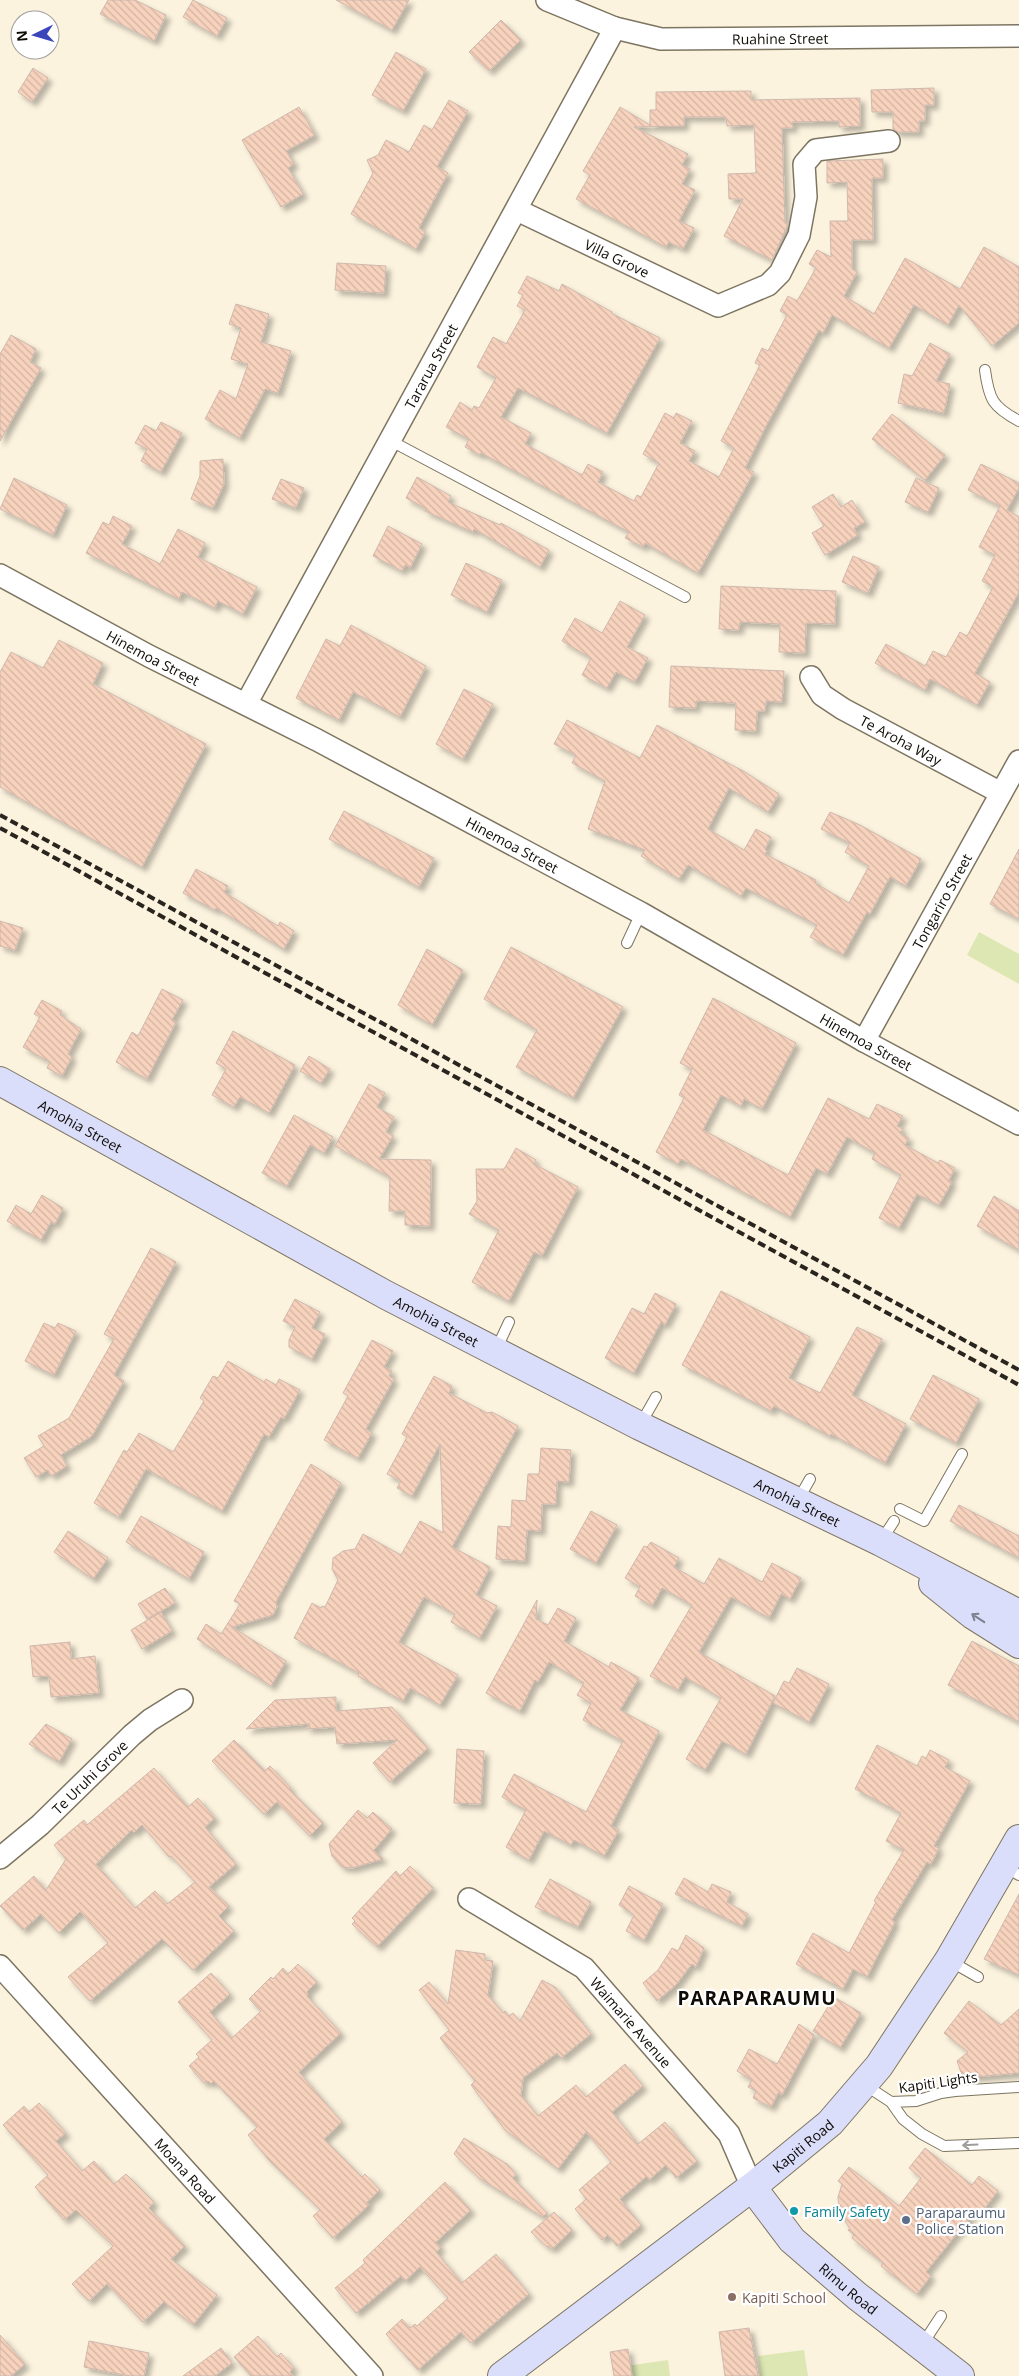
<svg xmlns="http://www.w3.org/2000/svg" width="1019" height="2376" font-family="'Open Sans',sans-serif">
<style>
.pitch{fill:#dde7b3}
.building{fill:url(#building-back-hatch);stroke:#ceb8ad;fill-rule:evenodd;filter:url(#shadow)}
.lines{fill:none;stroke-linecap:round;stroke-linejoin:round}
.lane-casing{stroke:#7d7562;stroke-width:12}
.street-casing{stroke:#7d7562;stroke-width:24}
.secondary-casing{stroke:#7d7562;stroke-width:30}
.lane{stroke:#fff;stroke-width:10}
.street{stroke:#fff;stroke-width:21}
.secondary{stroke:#dbdefb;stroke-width:28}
.rail{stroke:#29251e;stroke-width:4;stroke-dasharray:8 4;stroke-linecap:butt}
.oneway{stroke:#7f808d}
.oneway2{stroke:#9f9e9b}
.culture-dot{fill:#0f9aa8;stroke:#fff;stroke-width:2}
.service-dot{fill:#5c6f8a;stroke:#fff;stroke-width:2}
.education-dot{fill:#8d6e63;stroke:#fff;stroke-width:2}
.labels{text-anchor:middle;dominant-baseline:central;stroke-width:4.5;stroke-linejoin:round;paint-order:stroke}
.street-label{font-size:14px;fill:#0f0c06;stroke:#fff}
.culture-label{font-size:14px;fill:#0d838f;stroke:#fff;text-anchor:start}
.service-label{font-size:14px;fill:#4e5e75;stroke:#fff;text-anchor:start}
.education-label{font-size:14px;fill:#785e54;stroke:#fff;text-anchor:start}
.district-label{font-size:19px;font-weight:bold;letter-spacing:1px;fill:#0f0c06;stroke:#fff}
</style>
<defs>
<pattern id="building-back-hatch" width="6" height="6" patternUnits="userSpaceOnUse" patternTransform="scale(1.25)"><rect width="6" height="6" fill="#f7d2bd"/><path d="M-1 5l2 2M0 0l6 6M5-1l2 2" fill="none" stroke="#d3b3a1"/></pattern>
<filter id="shadow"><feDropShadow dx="4.5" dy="4.5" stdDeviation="2.5" flood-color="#0004"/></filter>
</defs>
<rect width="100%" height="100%" fill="#fcf3de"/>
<path class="pitch" d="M979,932L1019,954V984L967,955Z
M804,2350L808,2376H760L758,2356Z
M668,2360L670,2376H627L626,2366Z"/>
<path class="building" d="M108,0H135L166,15L154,41L100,14Z
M193,0L227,18L217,36L183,17Z
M336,0H409L392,30Z
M501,20L521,40L489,71L469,52Z
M396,52L426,69L403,111L372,95Z
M33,68L48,78L32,102L18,92Z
M934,88V105H925V121H919V132H897L893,129V112H872L871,90Z
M751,91V100L860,98V126L839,127V121L792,122L793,128H782L785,222L788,224L772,260L724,236L743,199H729L728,174L756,173L754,125L727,126L726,117H684V126L634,127L688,154L682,165L690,169L682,184L695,190L679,221L694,228L683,249L669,242L666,247L576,199L590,175L583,171L620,107L650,125V110H656V92Z
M449,100L468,111L437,167L448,173L419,228L425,232L416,249L351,214L373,173L367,160L378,155L386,140L409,152L424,125L432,130Z
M299,107L315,135L286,151L294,164L288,168L303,194L281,207L242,140Z
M883,159V178H872L873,240H852V269L857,272L844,296L874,314L905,258L960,289L984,247L1019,267V323L992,346L959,305L948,325L914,305L889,348L832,315L823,333L819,330L765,428L745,468L754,472L698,573L645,543L643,547L625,538L629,532L481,453L480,455L465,447L469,439L446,427L460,402L472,410L474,406L479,408L496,378L477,367L493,337L506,344L525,310L517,306L523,295L518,293L527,276L559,291L562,284L612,312L611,313L660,338L607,433L518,388L501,417L531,433L525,444L582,475L588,464L603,472L598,482L634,501L637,495L641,497L659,463L643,454L665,413L674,418L676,413L692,421L680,443L695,451L689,461L719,477L734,448L721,441L760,365L755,363L762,348L768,351L787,315L780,311L788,296L797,301L816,268L809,264L817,250L831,257L830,221H848L847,182L827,183V161Z
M337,263L386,266L384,293L335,290Z
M236,304L269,314L261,342L291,351L278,393L265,389L240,438L205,419L220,390L236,399L248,364L231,359L241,328L229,324Z
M11,335L36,349L30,362L41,368L0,441V354Z
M930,343L950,354L936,381L950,384L944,413L898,403L904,374L912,376Z
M892,414L945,455L925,480L872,439Z
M161,422L182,433L161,472L141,461L147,449L135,443L145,425L156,431Z
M223,459L224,484L213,508L191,499L200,476V461Z
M981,464L1019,483V488L1007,510L1019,517V592L975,673L990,682L977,705L930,679L925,690L875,663L886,644L925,666L933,651L946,657L960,632L967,636L993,587L982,581L995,555L979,547L1000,506L968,490Z
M417,477L451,496L448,502L500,525L501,523L549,550L540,567L474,529L473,532L425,511L427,509L406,498Z
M14,478L67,505L53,535L0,509Z
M916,478L939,488L928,512L905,502Z
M281,479L304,488L296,508L272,499Z
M833,494L841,507L852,500L865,522L854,528L858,535L825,555L812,533L824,526L812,507Z
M113,516L132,526L122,544L160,564L178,529L205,543L198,557L257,587L243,614L218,601L215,608L182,592L179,599L86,553L103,522L109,525Z
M388,526L422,544L410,568L405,565L402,571L373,556Z
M853,556L879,567L868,593L842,582Z
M466,563L502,580L487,612L451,595Z
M721,586L836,591L835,624L806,623L805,653L779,652L780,624L740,622L739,630L719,629Z
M620,601L645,615L627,647L648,658L635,682L616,672L607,688L582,675L591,658L562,641L575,618L602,633Z
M351,625L426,666L400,717L353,692L339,720L296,698L326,639L340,646Z
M59,640L103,663L93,684L206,744L142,867L0,787V672L11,652L43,668Z
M671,666L784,671L782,702L766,701L765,711H757L756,731L735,730L736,703L696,701V708L669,707Z
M464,689L493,704L463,759L436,744Z
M567,720L640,758L657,725L745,772L779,794L768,812L729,788L708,829L744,850L756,829L771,837L765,849L767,851L765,854L816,880L815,883L849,903L869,866L845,852L850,843L821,829L830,812L860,825L921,859L906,886L890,877L870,914L867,912L843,955L810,937L817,925L746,888L741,896L688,865L679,879L641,856L645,850L588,829L605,781L572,763L576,755L554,744Z
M344,811L434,858L419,887L329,839Z
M1019,849V919L990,904Z
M196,869L228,886L224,892L278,926L280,922L294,931L284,949L216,908L215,910L183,893Z
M0,921L23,928L15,950L0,946Z
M511,947L623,1007L573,1098L516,1067L537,1030L484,999Z
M427,949L463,970L432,1025L398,1005Z
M162,989L183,1000L172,1020L176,1022L147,1079L116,1062L132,1032L138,1036Z
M713,998L796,1043L762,1109L744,1099L741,1106L721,1095L703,1130L788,1175L828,1098L869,1119L877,1104L903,1116L897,1126L903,1129L900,1133L909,1138L905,1145L938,1163L940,1160L955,1168L949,1180L952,1182L939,1205L917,1194L899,1228L879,1218L901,1175L872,1159L875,1153L847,1137L827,1174L816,1168L790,1217L681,1159L678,1164L656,1152L684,1098L679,1095L692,1069L680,1063Z
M42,1000L62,1011L60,1015L81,1029L68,1054L72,1057L62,1076L47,1068L50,1062L23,1047L40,1017L34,1014Z
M233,1031L295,1065L269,1113L240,1097L234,1107L212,1095L226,1069L216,1063Z
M309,1056L330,1069L321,1083L300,1071Z
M369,1084L385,1093L377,1107L394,1117L386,1132L393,1136L379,1159L431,1160L430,1226L405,1225V1211H389L390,1177L335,1146Z
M294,1115L333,1137L324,1153L310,1145L287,1186L262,1173Z
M516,1148L536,1160L534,1164L578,1187L542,1256L534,1252L509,1301L472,1282L499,1230L469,1214L477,1201L476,1169H504Z
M42,1195L63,1208L55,1224L51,1222L41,1240L7,1221L16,1205L31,1214Z
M994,1196L1019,1211V1250L977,1226Z
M151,1248L176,1262L114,1375L124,1381L92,1436L61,1455L67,1466L51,1476L48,1470L36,1477L24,1458L44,1446L38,1436L69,1418L114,1339L104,1334Z
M721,1291L810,1337L789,1378L820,1393L857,1327L882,1339L852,1395L906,1424L885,1463L831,1434L830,1436L774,1406L771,1411L682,1365Z
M655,1293L676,1304L665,1325L661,1322L634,1373L605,1358L632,1308L644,1314Z
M295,1299L320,1312L312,1328L325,1334L312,1359L289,1347V1340L295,1327L283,1321Z
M44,1323L55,1328L58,1323L76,1331L54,1375L25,1361Z
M372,1340L393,1351L384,1367L392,1371L389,1376L394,1379L366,1429L372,1433L358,1458L324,1440L348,1396L343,1393Z
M228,1361L264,1382L266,1379L276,1385L279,1379L300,1390L284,1419L281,1417L269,1437L264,1434L222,1511L146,1469L119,1517L94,1503L124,1450L127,1452L139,1433L173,1452L204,1401L200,1398L213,1376L218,1378Z
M933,1375L979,1399L956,1443L910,1419Z
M434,1376L452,1386L449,1393L487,1413L492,1412L518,1426L452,1547L490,1567L476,1595L497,1606L480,1638L451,1622L455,1614L424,1597L399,1642L458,1675L440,1705L410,1688L403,1701L358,1676L359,1673L294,1638L312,1603L321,1608L322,1606L325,1607L338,1580L332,1569L333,1558L343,1551L355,1549L363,1534L401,1555L420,1521L443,1533L440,1444L412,1496L397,1488L401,1481L387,1474L407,1437L402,1434Z
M541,1448L571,1450L569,1482L557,1481L556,1504H542L541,1531L527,1530L525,1561L496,1559L498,1526L511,1527L512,1500L526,1501L528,1474H539Z
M311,1464L341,1483L276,1602L277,1607L273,1615L232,1627L286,1661L271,1686L197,1639L206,1624L221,1634L240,1604L234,1601Z
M959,1505L1019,1536V1558L950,1521Z
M591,1511L617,1525L596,1563L570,1549Z
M141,1516L204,1552L189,1579L126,1542Z
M68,1531L108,1558L93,1579L54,1552Z
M651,1542L679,1558L674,1567L704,1584L719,1558L762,1582L772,1563L801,1578L790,1599L781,1594L769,1618L731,1597L699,1652L775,1696L746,1754L722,1741L705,1770L686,1759L721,1698L685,1677L678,1690L650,1676L692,1605L662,1588L652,1606L635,1596L640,1587L625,1578L644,1546L647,1547Z
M165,1588L175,1603L147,1619L138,1604Z
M537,1600L536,1619L548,1625L558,1608L576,1618L564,1641L609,1667L611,1662L639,1678L620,1710L659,1731L611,1826L619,1830L604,1856L574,1840L571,1845L544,1831L529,1860L506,1847L526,1810L502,1797L514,1774L586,1812L623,1741L583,1720L591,1703L577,1695L584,1683L549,1662L538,1682L535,1680L520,1711L486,1693Z
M161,1612L172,1631L142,1649L131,1630Z
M972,1641L1019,1666V1722L948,1685Z
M70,1642L71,1659L95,1656L99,1693L51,1697L49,1676L33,1677L30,1646Z
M797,1668L829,1684L809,1722L773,1703L784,1681L789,1683Z
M336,1697V1711L392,1707L428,1748L390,1782L373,1763L397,1740L337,1744L335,1727L306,1729L310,1724L246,1729L275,1700Z
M46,1724L72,1739L59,1762L29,1744Z
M234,1740L265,1771L270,1766L291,1788L290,1790L323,1823L310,1836L277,1802L264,1814L212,1761Z
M877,1745L917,1766L922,1756L926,1758L930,1750L949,1760L945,1767L970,1781L934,1846L939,1848L931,1864L927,1862L892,1920L895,1922L867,1977L853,1969L843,1989L796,1964L813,1933L849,1953L876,1902L874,1901L904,1850L886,1841L901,1813L855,1789Z
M457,1749L484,1751L481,1804L454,1803Z
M154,1768L188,1807L198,1798L215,1818L205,1827L236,1864L209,1887L229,1906L219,1916L234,1931L193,1970L162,1939L90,2001L68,1977L108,1943L83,1915L80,1912L59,1933L41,1914L23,1930L0,1906L34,1876L46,1890L66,1859L54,1845L84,1820L87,1825ZM142,1825L169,1857L171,1856L195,1882L167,1904L155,1891L135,1908L96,1864L132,1830L134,1833Z
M358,1810L367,1818L373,1812L392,1829L374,1850L383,1859L352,1868L342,1867L332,1856L329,1844Z
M410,1866L433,1888L377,1947L352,1924L355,1921L352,1918L396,1871L400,1876Z
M684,1878L708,1892L712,1884L731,1892L727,1902L748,1914L742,1926L675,1894Z
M550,1879L591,1902L578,1927L535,1907Z
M629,1886L663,1904L644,1940L626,1931L634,1915L619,1905Z
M1019,1894V1975L984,1959Z
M686,1935L704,1948L696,1967L692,1964L676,1985L657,2001L643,1983L658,1970L672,1948L678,1951Z
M456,1950L485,1954V1960L493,1961L488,1995L503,2013L505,2011L509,2016L513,2013L520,2021L542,1980L555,1987L591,2034L561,2058L557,2053L523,2078L521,2095L538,2116L576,2085L586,2097L625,2064L643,2086L612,2112L638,2144L665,2122L697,2161L676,2178L666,2165L649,2180L646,2177L620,2199L641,2225L617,2246L608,2235L602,2240L575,2209L586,2199L579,2190L611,2162L586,2132L558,2169L505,2130L471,2085L475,2081L440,2038L449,2030L419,1990L429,1982L448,2004Z
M298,1964L317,1982L307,1992L309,1994L307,1996L341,2033L299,2072L342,2122L324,2139L362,2177L365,2174L380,2190L367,2202L369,2205L333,2238L313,2216L320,2210L268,2159L248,2135L257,2127L214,2081L211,2084L208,2081L204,2083L189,2066L199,2057L196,2054L212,2040L178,2002L211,1973L230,1994L210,2012L232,2038L261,2011L249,1999L271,1977L273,1979L283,1968L288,1974Z
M834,1997L861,2013L840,2048L813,2031Z
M969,2001L1001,2025L1019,2009V2073L963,2078L957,2061L968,2052L944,2033Z
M799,2024L814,2035L782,2095L778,2093L771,2107L753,2098L756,2091L748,2087L752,2080L737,2071L749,2049L777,2064Z
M39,2103L66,2133L56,2141L82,2171L94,2161L114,2184L126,2174L154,2202L149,2208L185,2246L171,2259L217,2295L193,2325L164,2302L143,2322L107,2284L89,2301L72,2284L113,2246L76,2210L64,2220L35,2187L48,2175L3,2125L24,2106L29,2112Z
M464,2138L507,2164L516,2174L513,2178L547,2213L543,2217L479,2178L454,2154Z
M925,2148L972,2185L979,2176L998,2191L981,2213L976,2210L926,2272L931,2276L917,2294L881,2266L883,2263L852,2238L854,2235L848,2230L850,2229L839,2210L838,2197L842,2184L838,2181L849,2167L899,2206L921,2178L909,2168Z
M445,2182L471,2210L436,2242L441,2248L436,2252L462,2283L496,2254L529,2294L471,2343L461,2332L418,2370L386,2334L402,2319L410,2328L415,2324L417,2326L448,2298L420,2267L405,2281L401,2276L356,2313L335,2288L365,2263L363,2260Z
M554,2212L572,2230L552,2249L548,2246L547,2247L531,2232Z
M749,2328L758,2376H725L719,2332Z
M0,2335L25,2364L11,2376H0Z
M258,2336L277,2357L281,2353L294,2368L290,2372L293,2376H251L234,2357Z
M89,2341L149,2353L144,2376H130L84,2367Z
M221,2348L232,2363L215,2376H183Z
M628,2349L632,2376H614L610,2352Z"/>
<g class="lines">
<defs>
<path id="lane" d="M985,370C989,400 993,407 1019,421
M391,441L685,597
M627,943L641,913
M496,1350L509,1322
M640,1425L656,1397
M798,1500L810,1479
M900,1509L924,1521L962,1454
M881,1541L894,1521
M1004,1866L1019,1875
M950,1961L978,1977
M865,2085L891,2102L903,2119L922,2134L944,2146L1019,2143
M891,2102L916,2101L941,2093L955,2091L1019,2087
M922,2345L941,2316"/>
<g id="street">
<path id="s1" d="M547,0L615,28L661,39L1019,36"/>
<path id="s2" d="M517,210L718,306L768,285L780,273L799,235L806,197L804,164L816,150L889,141"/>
<path id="s3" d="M0,575L149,656L317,740L641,913L864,1041L1019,1124"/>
<path id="s4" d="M811,677L822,695L843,709L1001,793"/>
<path id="s5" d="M246,704L615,28"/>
<path id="s6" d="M864,1041L1019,761"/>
<path id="s7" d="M0,1858L40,1825L132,1735L150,1720L182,1700"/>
<path id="s8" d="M469,1899L584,1968L729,2134L752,2187"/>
<path id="s9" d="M0,1966L372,2376"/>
</g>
<g id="secondary">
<path id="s10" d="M0,1081L386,1295L640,1426L881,1542L1019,1614"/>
<path d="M933,1583L973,1615L1019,1644"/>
<path id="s11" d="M752,2187L792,2240L857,2296L960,2376"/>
<path id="s12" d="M502,2376L752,2187L830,2123L879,2066L949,1960L1019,1839"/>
</g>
</defs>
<use href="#lane" class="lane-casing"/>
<use href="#street" class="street-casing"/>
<use href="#secondary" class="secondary-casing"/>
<use href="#lane" class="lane"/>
<use href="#street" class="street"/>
<use href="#secondary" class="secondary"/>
<path class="rail" d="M0,815L1019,1370
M0,828L1019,1385"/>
</g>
<defs><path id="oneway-shaft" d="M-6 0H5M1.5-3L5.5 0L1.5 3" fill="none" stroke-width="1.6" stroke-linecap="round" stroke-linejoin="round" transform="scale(1.25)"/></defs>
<use class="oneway" href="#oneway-shaft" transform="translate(978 1618) rotate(-147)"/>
<use class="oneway2" href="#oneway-shaft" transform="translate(970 2145) rotate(177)"/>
<circle class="culture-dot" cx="794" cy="2211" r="5"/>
<circle class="service-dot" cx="906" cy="2220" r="5"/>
<circle class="education-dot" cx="732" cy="2297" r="5"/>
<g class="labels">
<g class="street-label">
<text stroke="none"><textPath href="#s1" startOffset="240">Ruahine Street</textPath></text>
<text stroke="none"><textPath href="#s2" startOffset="111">Villa Grove</textPath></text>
<text stroke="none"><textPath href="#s5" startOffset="385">Tararua Street</textPath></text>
<text stroke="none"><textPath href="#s3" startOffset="174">Hinemoa Street</textPath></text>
<text stroke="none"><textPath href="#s4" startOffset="112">Te Aroha Way</textPath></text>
<text stroke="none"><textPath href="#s3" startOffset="579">Hinemoa Street</textPath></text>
<text stroke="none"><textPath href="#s6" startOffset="160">Tongariro Street</textPath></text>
<text stroke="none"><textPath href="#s3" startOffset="984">Hinemoa Street</textPath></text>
<text stroke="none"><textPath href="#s10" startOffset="92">Amohia Street</textPath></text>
<text stroke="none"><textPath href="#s10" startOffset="498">Amohia Street</textPath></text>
<text stroke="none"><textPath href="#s10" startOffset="902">Amohia Street</textPath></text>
<text stroke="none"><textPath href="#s7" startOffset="121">Te Uruhi Grove</textPath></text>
<text stroke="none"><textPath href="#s8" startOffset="206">Waimarie Avenue</textPath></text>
<text transform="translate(938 2082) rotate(-8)">Kapiti Lights</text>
<text stroke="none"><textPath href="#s12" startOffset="379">Kapiti Road</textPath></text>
<text stroke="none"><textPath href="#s9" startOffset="276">Moana Road</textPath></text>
<text stroke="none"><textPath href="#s11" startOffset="141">Rimu Road</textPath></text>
</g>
<g class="culture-label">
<text x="804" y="2211">Family Safety</text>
</g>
<g class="service-label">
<text x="916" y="2212">Paraparaumu<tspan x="916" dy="16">Police Station</tspan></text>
</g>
<g class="education-label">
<text x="742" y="2297">Kapiti School</text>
</g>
<g class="district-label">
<text x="757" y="1998">PARAPARAUMU</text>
</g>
</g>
<g transform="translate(35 35) rotate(265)"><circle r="24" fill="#ffffff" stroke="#9f9e9b"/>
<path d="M0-4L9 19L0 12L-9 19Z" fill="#3a46b9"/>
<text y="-8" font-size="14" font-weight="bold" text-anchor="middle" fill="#0f0c06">N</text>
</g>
</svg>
